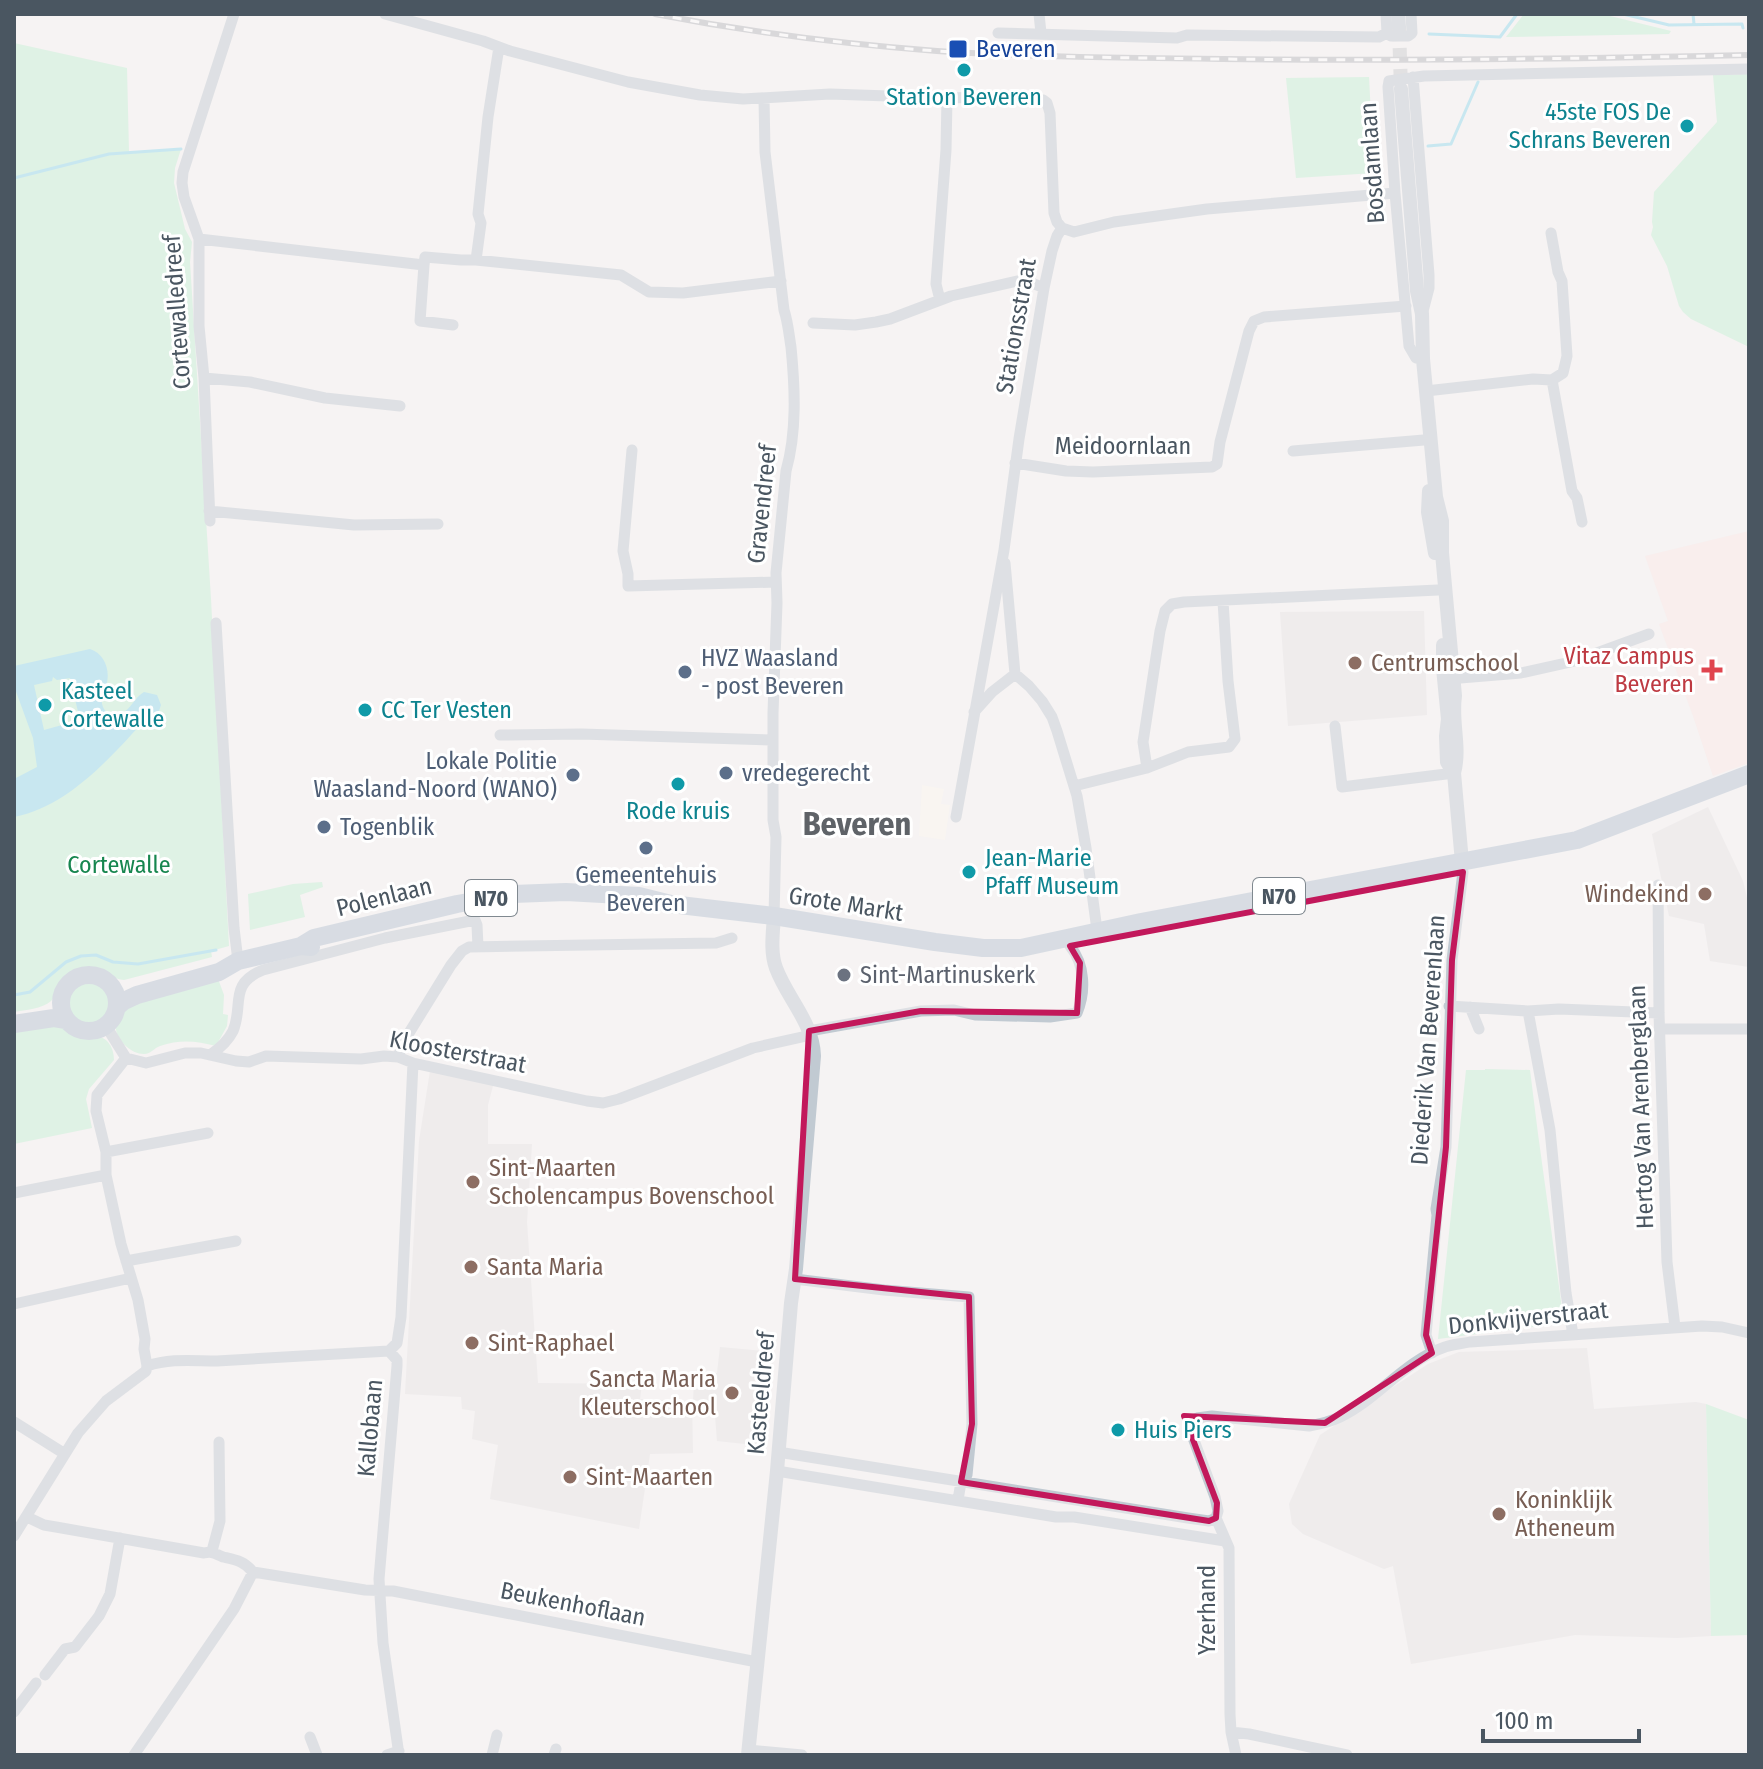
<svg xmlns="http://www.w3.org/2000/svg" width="1763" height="1769" font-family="'Fira Sans Condensed',sans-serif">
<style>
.commercial{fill:#fdf9ef}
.education{fill:#e6e4e5}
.medical{fill:#fce8e6}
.green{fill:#c3f1d5}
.water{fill:#90daee;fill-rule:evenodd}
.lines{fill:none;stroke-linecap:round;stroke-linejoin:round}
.stream{stroke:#90daee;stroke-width:3}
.tertiary-tunnel{stroke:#caccce;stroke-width:14;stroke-dasharray:14 7;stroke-linecap:butt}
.minor{stroke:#c1cad2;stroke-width:11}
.tertiary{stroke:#c1cad2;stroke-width:14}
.primary{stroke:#b3c2d1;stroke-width:18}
.rail-casing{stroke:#b5b8bd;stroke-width:6}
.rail{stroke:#fff;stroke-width:3;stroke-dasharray:9;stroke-linecap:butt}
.marked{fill:none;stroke:#c2185b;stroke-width:6;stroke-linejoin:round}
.transit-dot{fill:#1a4fb4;stroke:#fff;stroke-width:3}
.culture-dot{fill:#0f9aa8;stroke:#fff;stroke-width:3}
.education-dot{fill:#8d6e63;stroke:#fff;stroke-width:3}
.health-dot{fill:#e0444e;stroke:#fff;stroke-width:3}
.service-dot{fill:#5c6f8a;stroke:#fff;stroke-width:3}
.worship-dot{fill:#6b7280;stroke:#fff;stroke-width:3}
.labels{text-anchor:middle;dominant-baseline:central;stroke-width:6;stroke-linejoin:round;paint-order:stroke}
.shield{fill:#fff;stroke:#808990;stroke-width:2}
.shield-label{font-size:22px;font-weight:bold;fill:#4a5661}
.transit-label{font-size:24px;fill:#164399;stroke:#fff;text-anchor:start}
.culture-label{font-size:24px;fill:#0d838f;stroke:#fff;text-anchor:start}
.street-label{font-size:24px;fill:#4a5661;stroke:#fff}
.health-label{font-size:24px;fill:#be3a42;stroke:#fff;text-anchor:end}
.service-label{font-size:24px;fill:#4e5e75;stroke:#fff;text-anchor:start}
.education-label{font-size:24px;fill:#785e54;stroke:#fff;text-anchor:start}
.park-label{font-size:24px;fill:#17864f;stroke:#fff}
.worship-label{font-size:24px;fill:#5b616d;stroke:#fff;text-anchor:start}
.district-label{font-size:32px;font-weight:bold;fill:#5f6368;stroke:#fff}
</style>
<rect width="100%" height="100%" fill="#f5f3f3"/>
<path class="commercial" d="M922,785L944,789L941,804L950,805L945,840L919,836Z"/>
<path class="education" d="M1424,611L1427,715L1288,726L1280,612Z
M1708,807L1743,881L1749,906V967L1710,961L1704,924L1669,916L1652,834Z
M430,1071L494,1082L488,1105V1144H532L527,1222L538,1383L642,1384L640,1399L692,1402L693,1453L650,1454L639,1529L490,1499L498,1445L472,1439L475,1411L462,1409L461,1397L405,1394L419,1141Z
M720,1347L774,1352L764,1446L717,1441L714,1402L693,1400L694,1384L704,1385V1381H712L713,1373H717Z
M1587,1348L1594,1409L1696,1402L1706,1404L1711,1636L1677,1638L1575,1635L1411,1664L1393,1566L1384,1569L1303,1534L1292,1524L1289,1504L1320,1435L1428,1364L1459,1352Z"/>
<path class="medical" d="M1749,531V763L1713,776L1693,716L1659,624L1668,621L1645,556Z"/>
<path class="green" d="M1524,14H1602L1671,31L1669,34L1506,37Z
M14,43L127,68L129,152L181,149L175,168L174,183L185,229L192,242L190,262L211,599L229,946L211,951L212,957L124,980C111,979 101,969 88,969C63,970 64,988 51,1001C42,1009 25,1010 14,1012Z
M1749,74V347L1691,319L1683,312L1679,306L1667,266L1651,235L1653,227L1652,222L1654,192L1717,122L1713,75Z
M1369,77L1374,173L1296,178L1286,78Z
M322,882L323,887L300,895L305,917L250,930L248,894L293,884Z
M217,976L224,995L223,1014L228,1015L227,1026L216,1046C197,1041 180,1039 160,1046C154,1048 151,1054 144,1054C137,1054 132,1051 127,1047C110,1032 115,1020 125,1003Z
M68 1003a21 21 0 1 1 42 0a21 21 0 1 1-42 0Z
M14,1026H62C68,1030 73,1035 80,1036C93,1038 82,1034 95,1036C108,1037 114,1048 114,1060L89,1089L86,1099L92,1128L14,1144Z
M1485,1069L1530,1070L1538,1134L1564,1323L1438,1339L1466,1070H1485Z
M1706,1404L1749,1420V1635L1711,1636Z"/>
<path class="water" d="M90,649C105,654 111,671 106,686C104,691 102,692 102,698C100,709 110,720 121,714C131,709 135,697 144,692L157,695L161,705L158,714C139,722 131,737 117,750C88,780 55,809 14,817V779L37,767L33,738L14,686V666ZM53,677L57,680L70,678L80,720L44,730L34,685L52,681Z"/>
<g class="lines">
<path class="stream" d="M1623,14L1669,25L1742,24L1743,28
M1693,14L1694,24
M1429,34L1500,37L1517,14
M1428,146L1451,144L1478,82
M14,178L109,154L181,149
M14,995L30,992L66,962L81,956L96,955L113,962L138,964L216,950"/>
<path class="tertiary-tunnel" d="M1399,27L1401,89"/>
<path class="minor" d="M385,14L483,41L510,51L628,82L700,95L743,99L830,94L947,98L985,97L1043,100L1047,103L1050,113L1054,213L1057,222L1062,228
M1039,14L1041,33
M1386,14L1387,33L1391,36H1408L1412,33L1411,14
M998,33L1177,38L1187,35L1379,37L1387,33
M1413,77L1429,275V288L1423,311
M764,98L765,152L784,310C788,322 789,335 791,347C795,388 797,432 786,471L776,573L777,603L773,713V820L776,837L774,916
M1062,228L1074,232L1114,222L1207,209L1395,193
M199,239L424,265L425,257L461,260H476L621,275L649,292L683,293L781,281
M476,260L481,223L478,214L488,117L499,47
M424,265L420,321L453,325
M940,300L936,284L946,150L947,98
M813,323L855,325L876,322L890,319L951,296L1017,281L1032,283L1044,288
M1416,358L1409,346L1395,193L1388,87L1389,81L1424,76L1749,69
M204,378L250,382L325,398L400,406
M1552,380L1572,491L1577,498L1582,522
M1426,391L1533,379L1552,380L1563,373L1567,356L1562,281L1558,272L1551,233
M632,450L623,551L628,574V586L776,582
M1293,451L1424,440
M1015,463L1066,471L1093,472L1212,467L1217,464L1220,442L1249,331L1254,321L1264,317L1406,306
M209,511L354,525L438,524
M210,521L204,378L199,326V239L184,197L182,183L183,172L234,14
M216,623L234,928L238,961
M1015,674L1029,686L1042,701L1052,717L1057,731L1077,796L1086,848L1097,930
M1448,679L1521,673L1575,661L1649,634
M974,712L992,692L1015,674L1005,563
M1335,726L1342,787L1454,773
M500,735L581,734L772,740
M1147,768L1143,742L1160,631L1165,611L1172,604L1184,602L1438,590
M1074,786L1147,768L1188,752L1229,747L1235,739L1228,681L1223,601
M956,817L1004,550L1019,439L1044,288L1052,251L1057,236L1062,228
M1658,885L1659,1013L1667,1262L1675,1327
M1449,1006L1528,1011L1559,1009L1659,1013
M1470,1007L1479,1029
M1528,1011L1550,1130L1566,1293L1573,1335
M106,1026L126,1058L146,1063L185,1053H201L236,1061L249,1062L266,1056L361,1059L384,1056L398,1057L413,1063L587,1101L603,1103L619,1099L753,1048L811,1035
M1660,1029H1749
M809,1031L921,1011L954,1010L975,1015L1050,1017L1077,1013C1086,992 1085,964 1070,946
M210,1055C219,1049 228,1041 233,1031C244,1005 228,984 263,970L385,938L475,920L477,925L478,947
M398,1057L404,1041L451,965L462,951L469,947L716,943L732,938
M126,1058L97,1095L96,1111L106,1152V1175L121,1244L138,1300L145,1339L144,1349L147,1366
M106,1152L208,1133
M14,1193L106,1175
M126,1261L236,1241
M795,1279L884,1290L969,1297L972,1424L967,1475L961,1482L958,1500
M14,1304L131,1278
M389,1351L397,1360V1366L379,1579L383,1643L399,1755
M389,1351L397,1343L401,1317L413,1063
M1432,1353L1426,1335L1437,1215L1436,1209L1446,1147L1452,960L1463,872
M14,1422L65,1454
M778,1452L1188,1518L1209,1521L1216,1518
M777,1471L1056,1517H1074L1225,1541
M27,1517L44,1525L56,1527L204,1553C213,1551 215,1554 223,1557C236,1560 244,1561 253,1572L365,1590L393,1591L757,1662
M14,1536L78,1433L106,1401L146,1371L147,1366C171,1358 193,1361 217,1361L389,1351
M212,1551L220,1521L219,1442
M45,1675L65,1649L75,1647L99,1616L110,1594L120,1538
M14,1712L36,1683
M1231,1732L1249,1734L1347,1755
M310,1737L317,1755
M749,1750L802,1755
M134,1755L234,1609L253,1572
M387,1755L399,1751
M492,1755L497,1735
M554,1755L556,1749
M1236,1755L1231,1732L1230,1714L1229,1548L1216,1518L1218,1511L1215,1497L1192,1435L1191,1429L1197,1418L1212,1416L1309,1426C1320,1424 1330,1422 1340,1417C1378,1399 1404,1361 1445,1347C1452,1344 1461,1344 1470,1342L1702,1326L1722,1327L1749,1333"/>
<path class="tertiary" d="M1398,14L1399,27
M1401,89L1417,291L1422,314L1423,359L1436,497L1442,521V553L1455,696C1451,722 1461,747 1454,773L1462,862
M1429,491L1428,512L1435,553
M1443,645V668L1448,719L1446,736L1447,762L1454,773
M748,1755L777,1471L791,1303L796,1269L814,1056C813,1022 787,998 776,968C770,952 773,932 774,916"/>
<path class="primary" d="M301,946L314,938L457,904L513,894L566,892L639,896L671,904L774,916L935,942L983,948H1021L1141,922L1577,840L1749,774
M61 1003a28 28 0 1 1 56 0a28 28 0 1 1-56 0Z
M117,1007L124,1001L137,995L219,972L238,961L301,946L311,947
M14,1024L54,1018L66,1020"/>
<defs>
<path id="rail" d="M655,14C748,32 842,44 937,51C1032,57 1127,58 1222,59C1398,61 1573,59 1749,55"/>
</defs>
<use href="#rail" class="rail-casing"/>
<use href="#rail" class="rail"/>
</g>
<path d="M0 0H1763V1769H0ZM1463,872L1452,960L1446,1147L1426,1335L1432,1353L1325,1423L1184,1416L1217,1503L1216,1518L1209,1521L961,1482L972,1424L969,1297L795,1279L809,1031L921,1011L1077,1013L1080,963L1070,946Z" fill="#f5f3f3" fill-opacity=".55" fill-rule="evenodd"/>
<path class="marked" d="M1463,872L1452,960L1446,1147L1426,1335L1432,1353L1325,1423L1184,1416L1217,1503L1216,1518L1209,1521L961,1482L972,1424L969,1297L795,1279L809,1031L921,1011L1077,1013L1080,963L1070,946Z"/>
<rect class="transit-dot" x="948" y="39" width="20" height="20" rx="4"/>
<g class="culture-dot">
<circle cx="964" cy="70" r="8"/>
<circle cx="1687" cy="126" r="8"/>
<circle cx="45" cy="705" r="8"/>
<circle cx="365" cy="710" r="8"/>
<circle cx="678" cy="784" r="8"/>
<circle cx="969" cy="872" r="8"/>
<circle cx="1118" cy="1430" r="8"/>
</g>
<g class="education-dot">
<circle cx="1355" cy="663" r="8"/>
<circle cx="1705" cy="894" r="8"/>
<circle cx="473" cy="1182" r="8"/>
<circle cx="471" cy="1267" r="8"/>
<circle cx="472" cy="1343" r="8"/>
<circle cx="732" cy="1393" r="8"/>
<circle cx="570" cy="1477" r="8"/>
<circle cx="1499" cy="1514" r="8"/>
</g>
<path class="health-dot" d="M1708 658h8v8h8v8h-8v8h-8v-8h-8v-8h8z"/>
<g class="service-dot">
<circle cx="685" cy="672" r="8"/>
<circle cx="726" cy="773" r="8"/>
<circle cx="573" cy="775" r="8"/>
<circle cx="324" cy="827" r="8"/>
<circle cx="646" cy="848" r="8"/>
</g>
<circle class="worship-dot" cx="844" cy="975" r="8"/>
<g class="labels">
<g class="shield">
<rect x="1253" y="878" width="52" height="36" rx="6"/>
<rect x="465" y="880" width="52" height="36" rx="6"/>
</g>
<g class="shield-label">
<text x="1279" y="896">N70</text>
<text x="491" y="898">N70</text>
</g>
<g class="transit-label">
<text x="976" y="49">Beveren</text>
</g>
<g class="culture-label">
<text x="964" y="97" text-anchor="middle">Station Beveren</text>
<text x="1671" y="112" text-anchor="end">45ste FOS De<tspan x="1671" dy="28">Schrans Beveren</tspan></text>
<text x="61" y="691">Kasteel<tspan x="61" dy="28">Cortewalle</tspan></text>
<text x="381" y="710">CC Ter Vesten</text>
<text x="678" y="811" text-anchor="middle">Rode kruis</text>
<text x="985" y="858">Jean-Marie<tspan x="985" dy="28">Pfaff Museum</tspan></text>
<text x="1134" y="1430">Huis Piers</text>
</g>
<g class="street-label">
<text transform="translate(1372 163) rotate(-94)">Bosdamlaan</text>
<text transform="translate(177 312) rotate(-94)">Cortewalledreef</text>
<text transform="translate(1016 326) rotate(-80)">Stationsstraat</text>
<text x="1123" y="446">Meidoornlaan</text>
<text transform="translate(762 504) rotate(-84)">Gravendreef</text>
<text transform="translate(384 897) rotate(-14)">Polenlaan</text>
<text transform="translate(846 904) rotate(9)">Grote Markt</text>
<text transform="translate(1428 1040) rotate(-86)">Diederik Van Beverenlaan</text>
<text transform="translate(458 1052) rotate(11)">Kloosterstraat</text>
<text transform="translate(1641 1107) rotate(-92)">Hertog Van Arenberglaan</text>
<text transform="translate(1528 1318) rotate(-6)">Donkvijverstraat</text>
<text transform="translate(761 1393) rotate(-85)">Kasteeldreef</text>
<text transform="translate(370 1428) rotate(-85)">Kallobaan</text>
<text transform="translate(573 1604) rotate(11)">Beukenhoflaan</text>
<text transform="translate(1207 1610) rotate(-90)">Yzerhand</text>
</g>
<g class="health-label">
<text x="1694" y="656">Vitaz Campus<tspan x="1694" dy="28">Beveren</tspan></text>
</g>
<g class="service-label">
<text x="701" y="658">HVZ Waasland<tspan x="701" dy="28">- post Beveren</tspan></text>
<text x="557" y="761" text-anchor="end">Lokale Politie<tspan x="557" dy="28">Waasland-Noord (WANO)</tspan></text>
<text x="742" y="773">vredegerecht</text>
<text x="340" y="827">Togenblik</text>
<text x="646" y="875" text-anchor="middle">Gemeentehuis<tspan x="646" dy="28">Beveren</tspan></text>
</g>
<g class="education-label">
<text x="1371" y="663">Centrumschool</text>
<text x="1689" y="894" text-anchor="end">Windekind</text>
<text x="489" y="1168">Sint-Maarten<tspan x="489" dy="28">Scholencampus Bovenschool</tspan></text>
<text x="487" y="1267">Santa Maria</text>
<text x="488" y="1343">Sint-Raphael</text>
<text x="716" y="1379" text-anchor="end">Sancta Maria<tspan x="716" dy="28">Kleuterschool</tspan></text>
<text x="586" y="1477">Sint-Maarten</text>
<text x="1515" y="1500">Koninklijk<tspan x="1515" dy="28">Atheneum</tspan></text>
</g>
<g class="park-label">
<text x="119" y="865">Cortewalle</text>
</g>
<g class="worship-label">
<text x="860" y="975">Sint-Martinuskerk</text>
</g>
<g class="district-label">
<text x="857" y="824">Beveren</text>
</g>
</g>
<rect width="1763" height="1769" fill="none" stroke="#4a5661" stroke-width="32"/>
<path d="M1483 1729v12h156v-12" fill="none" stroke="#4a5661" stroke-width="4"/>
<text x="1495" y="1729" font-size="24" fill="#4a5661" stroke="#ffffff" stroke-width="6" paint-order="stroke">100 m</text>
</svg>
